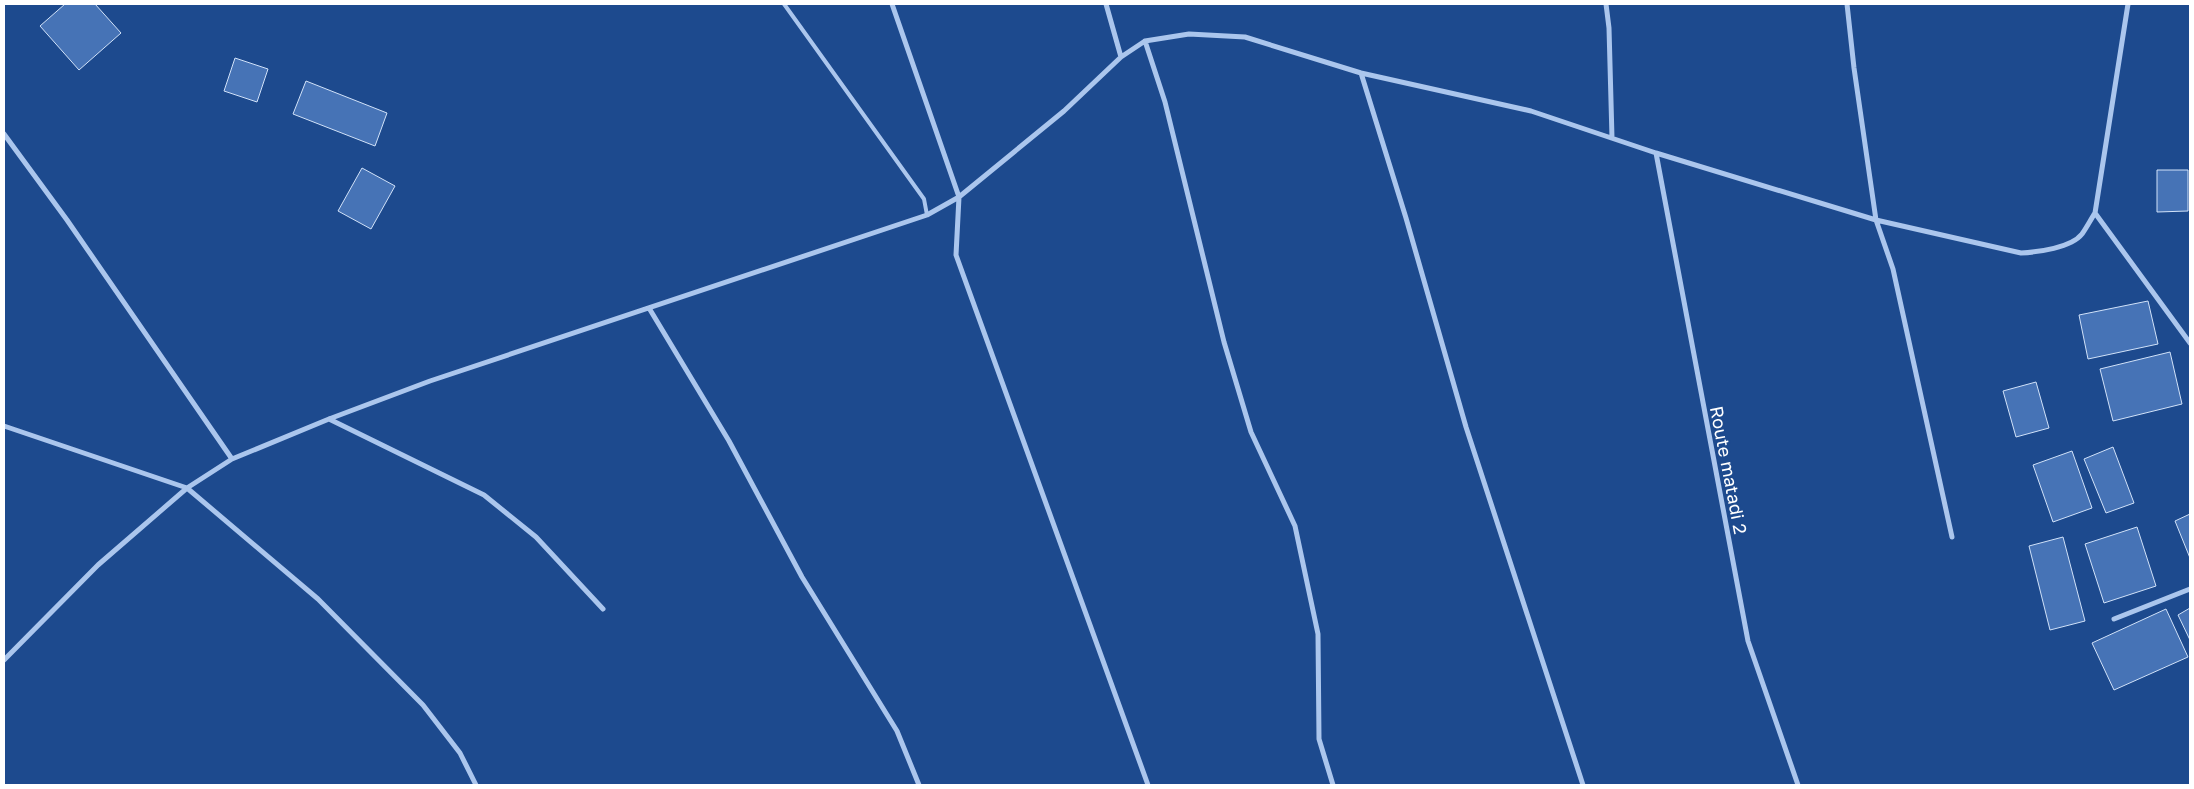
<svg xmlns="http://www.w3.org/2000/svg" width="2194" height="789" font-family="'Golos Text',sans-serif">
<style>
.building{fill:#4673b6;stroke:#d1e2f9}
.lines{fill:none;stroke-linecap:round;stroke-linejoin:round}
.lane{stroke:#abc6ed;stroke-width:4}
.street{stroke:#abc6ed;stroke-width:5}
.labels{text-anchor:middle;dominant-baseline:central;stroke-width:4;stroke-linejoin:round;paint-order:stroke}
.street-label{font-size:18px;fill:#fff;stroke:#1d4a8e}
</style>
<rect width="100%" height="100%" fill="#1d4a8e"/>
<path class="building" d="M65,4H95L121,33L79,70L40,26Z
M235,58L268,69L257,102L224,91Z
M306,81L387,113L375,146L293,114Z
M362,168L395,186L371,229L338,211Z
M2157,170H2188V211L2157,212Z
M2148,301L2158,344L2088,359L2079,315Z
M2170,352L2182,404L2113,421L2100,369Z
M2036,382L2049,428L2016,437L2003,391Z
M2113,447L2134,503L2106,513L2084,459Z
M2072,451L2092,508L2053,522L2033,465Z
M2190,514V558L2175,521Z
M2137,527L2156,586L2104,603L2085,544Z
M2063,537L2085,621L2050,630L2029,546Z
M2190,608V640L2178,615Z
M2166,609L2188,657L2114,690L2092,643Z"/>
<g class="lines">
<path class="lane" d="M784,4L924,199L927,215"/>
<path class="street" d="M892,4L959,197L956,255L1148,785
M1106,4L1121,57
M1606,4L1609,28L1612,138
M1847,4L1854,68L1876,220L1893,269L1952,537
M1145,41L1165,102L1224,342L1251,432L1295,526L1318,634L1319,739L1333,785
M1361,73L1406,218L1466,427L1583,785
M4,134L67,220L232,459
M1656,153L1748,641L1798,785
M2095,213L2190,343
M649,308L729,441L802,577L897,731L919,785
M329,419L484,495L536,537L603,609
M4,426L187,488L318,599L423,705L460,753L476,785
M2114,619L2190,589
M4,660L98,565L187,488L232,459L329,419L430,381L927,215L959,197L1064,111L1121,57L1145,41L1189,34L1245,37L1361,73L1531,111L1656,153L1876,220L2021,253C2038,252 2071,248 2082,234C2087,227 2091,219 2095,213L2128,4"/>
</g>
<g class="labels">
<g class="street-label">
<text transform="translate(1729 470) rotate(79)">Route matadi 2</text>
</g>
</g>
<rect width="2194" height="789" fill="none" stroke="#ffffff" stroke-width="10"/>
</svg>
